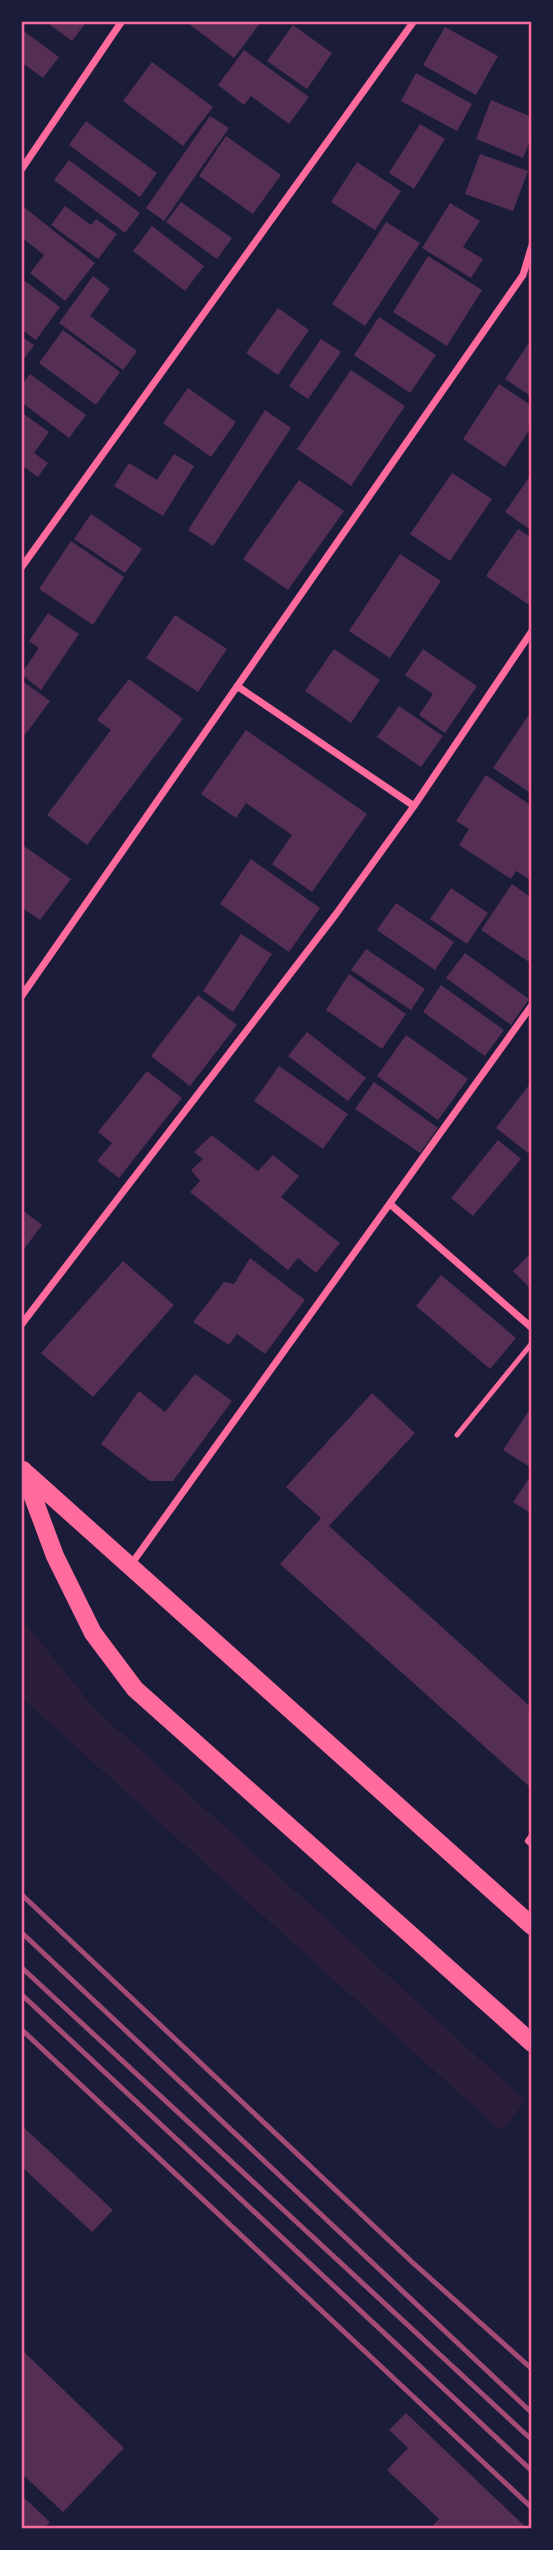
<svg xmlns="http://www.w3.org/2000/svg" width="553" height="2550" font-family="Karla,sans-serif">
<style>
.green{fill:#2a1e3b}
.building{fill:#542f53}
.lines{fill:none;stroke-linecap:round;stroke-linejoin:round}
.path{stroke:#ff6b9d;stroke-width:4.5}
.service{stroke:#ff6b9d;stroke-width:5}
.minor{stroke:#ff6b9d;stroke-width:7}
.primary{stroke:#ff6b9d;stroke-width:18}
.rail{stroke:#a44b75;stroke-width:5}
.neatline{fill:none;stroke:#ff6b9d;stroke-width:2.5}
</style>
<rect width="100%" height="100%" fill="#1b1b3a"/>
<path class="green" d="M21,1618L93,1707L526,2101L501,2131L21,1697Z"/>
<path class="building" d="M45,21H87L72,41Z
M185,21H260L261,22L234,58Z
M293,25L332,53L307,89L267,61Z
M445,27L498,56L476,95L423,65Z
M21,29L59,57L43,78L21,62Z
M244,50L309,97L289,124L251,96L244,105L218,85Z
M152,62L213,107L183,146L123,101Z
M416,73L472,104L457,131L401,101Z
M491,100L532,117V136L523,158L476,139Z
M210,116L229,128L164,221L146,208Z
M86,121L157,173L140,197L69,145Z
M420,124L445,139L414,189L389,173Z
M226,136L281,175L253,214L199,176Z
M480,154L528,171L513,211L465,194Z
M69,160L140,213L125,233L54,180Z
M357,162L401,191L375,230L331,202Z
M181,202L232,238L217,259L166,222Z
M450,203L480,221L463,247L483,259L471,278L422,248Z
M21,205L95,263L65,301L30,273L44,255L21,237Z
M65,206L91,225L96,219L117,234L98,259L51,225Z
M386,222L420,243L365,326L332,304Z
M152,226L204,266L185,291L133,251Z
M428,256L482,290L447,346L393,312Z
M93,276L110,289L90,316L137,351L123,370L59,323Z
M21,278L60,307L36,340L21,329Z
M278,308L309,330L278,375L246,353Z
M379,317L436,355L410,393L354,355Z
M63,330L120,372L96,405L39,363Z
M21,336L34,345L21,363Z
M321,339L341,352L308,399L289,386Z
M528,344L532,346V397L505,379Z
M351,370L405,406L351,486L297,449Z
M30,374L86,415L69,438L21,402V386Z
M499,384L532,406V426L505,467L463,439Z
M188,388L236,422L211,457L163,423Z
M265,410L291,428L213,546L188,530Z
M21,412L49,432L34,453L48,463L38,477L21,465Z
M174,454L194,466L163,516L114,486L129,463L157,480Z
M452,473L492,499L450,561L410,534Z
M532,473V531L505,512Z
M299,480L344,511L288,590L243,559Z
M91,514L142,549L125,573L74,539Z
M518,529L532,538V607L486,576Z
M71,541L124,577L93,625L39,589Z
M400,554L441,581L390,658L349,631Z
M48,613L79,634L41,690L21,674L39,648L29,641Z
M175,615L227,649L198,692L146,658Z
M334,649L380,680L351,723L305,691Z
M423,649L477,686L445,733L419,715L433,694L405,675Z
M129,679L183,719L87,845L47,815L111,730L97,720Z
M21,680L50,701L25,735L21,732Z
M399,706L443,736L421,767L377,737Z
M532,710V794L493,768Z
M246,730L367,814L312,892L272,864L292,835L246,803L236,818L201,794Z
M486,775L532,806V881L516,871L511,879L459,845L469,829L456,821Z
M21,844L71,879L40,920L21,907Z
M251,859L320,908L289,952L220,904Z
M512,884L532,898V964L481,930Z
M451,888L488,913L467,944L430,919Z
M396,903L454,942L435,970L377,930Z
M241,934L272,954L233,1012L203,991Z
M366,949L425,989L411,1010L351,970Z
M465,953L529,999L511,1025L446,978Z
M349,974L406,1014L382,1049L326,1010Z
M441,985L504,1030L485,1056L423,1012Z
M198,995L237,1025L190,1086L151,1056Z
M307,1032L366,1078L348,1101L288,1056Z
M406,1035L468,1079L438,1120L377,1076Z
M279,1066L348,1114L323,1149L254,1101Z
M147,1071L182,1098L119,1178L97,1161L112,1143L98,1132Z
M532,1081V1156L496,1128Z
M374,1082L438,1128L420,1153L355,1109Z
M212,1135L258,1171L273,1155L299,1176L281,1197L340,1243L316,1273L298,1258L288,1270L190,1192L200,1181L191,1170L203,1159L194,1152Z
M498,1140L521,1159L473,1216L451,1198Z
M21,1209L42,1225L21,1253Z
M532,1252V1290L513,1271Z
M250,1258L305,1300L265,1354L237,1334L229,1345L193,1322L224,1282L234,1284Z
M123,1261L174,1305L93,1397L41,1353Z
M441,1275L516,1338L490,1369L416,1306Z
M195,1374L232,1401L173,1481H150L101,1444L139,1391L165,1412Z
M372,1393L415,1433L329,1526L532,1708V1789L280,1564L321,1518L286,1487Z
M532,1406V1464L530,1467L503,1450Z
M532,1474V1514L513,1502Z
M21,2125L113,2210L92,2232L21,2166Z
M21,2349L124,2448L63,2512L21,2473Z
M406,2413L494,2497L528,2529H430L439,2519L387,2470L408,2448L389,2430Z
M21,2495L50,2522L43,2529H21Z"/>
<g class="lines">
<path class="path" d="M532,1834L527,1841L532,1846"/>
<path class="service" d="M457,1435L532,1343"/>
<path class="minor" d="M21,170L122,21
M21,568L414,21
M237,686L414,806
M21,997L523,275L532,245
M390,1204L532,1328
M21,1325L336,914L414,806L532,631
M130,1566L532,1005"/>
<path class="primary" d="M23,1470L55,1556L93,1633L135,1689L532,2043
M26,1473L532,1926"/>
<path class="rail" d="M21,1894L412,2262L532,2369
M21,1932L532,2413
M21,1967L532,2440
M21,1994L532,2471
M21,2029L532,2508"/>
</g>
<rect width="553" height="2550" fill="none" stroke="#1b1b3a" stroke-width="46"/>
<rect x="23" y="23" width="507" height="2504" class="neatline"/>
</svg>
